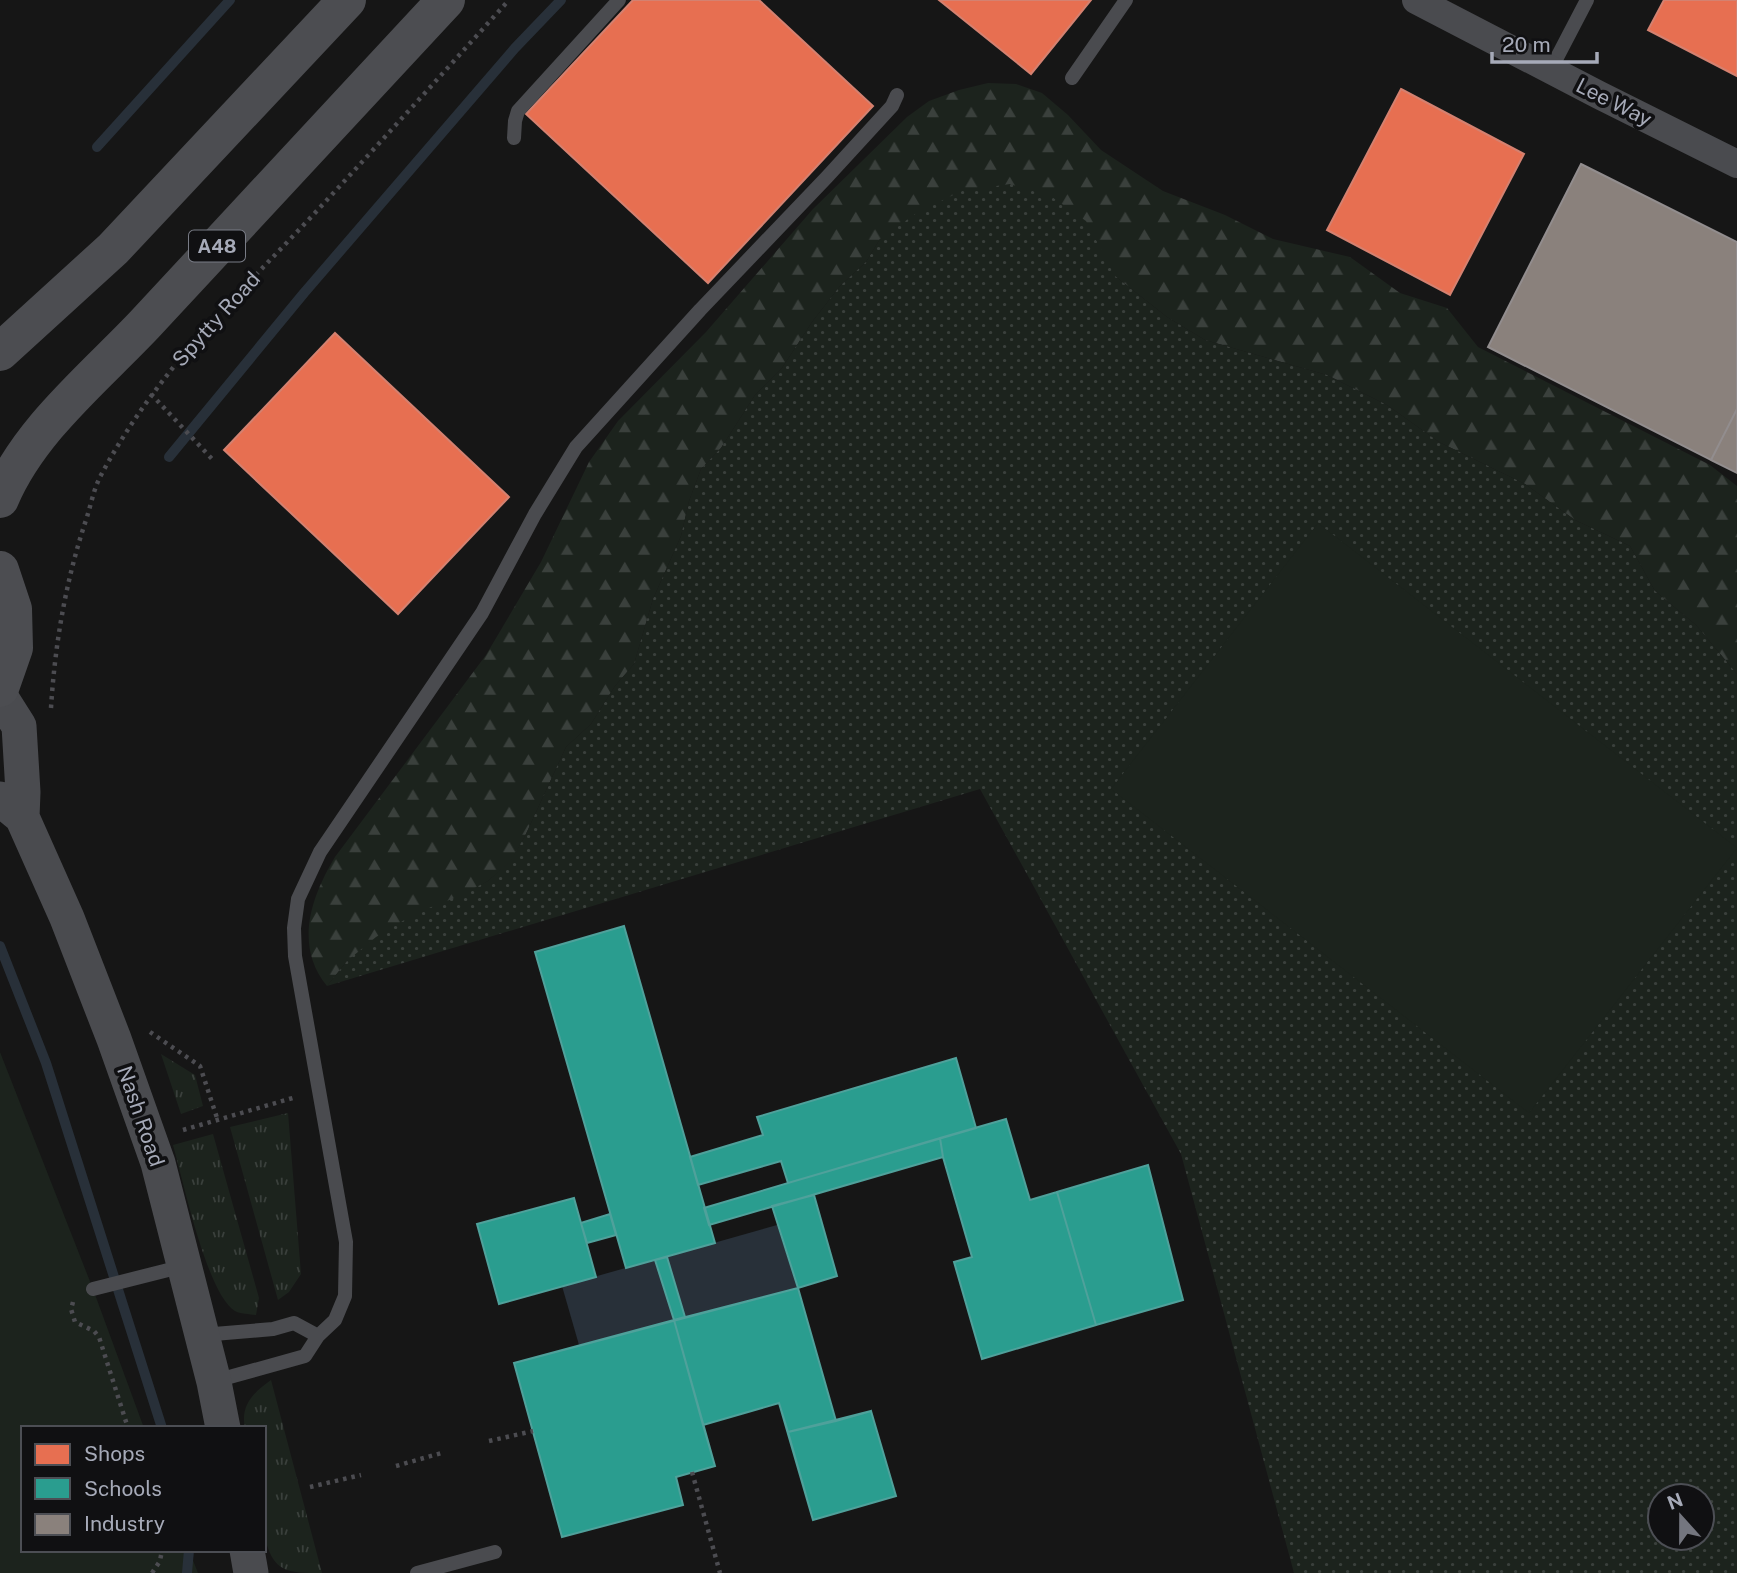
<svg xmlns="http://www.w3.org/2000/svg" width="1737" height="1573" font-family="'Public Sans',sans-serif">
<style>
.grass{fill:url(#grass-tufts)}
.forest{fill:url(#forest-firs)}
.park{fill:url(#park-dots);fill-rule:evenodd}
.garden{fill:#1c231d}
.water{fill:#283039}
.shops{fill:#e76f51;stroke:#d48170;stroke-width:2}
.schools{fill:#2a9d8f;stroke:#4fa19b;stroke-width:2}
.industry{fill:#8a817c;stroke:#928d8e;stroke-width:2}
.lines{fill:none;stroke-linecap:round;stroke-linejoin:round}
.stream{stroke:#283039;stroke-width:10}
.path{stroke:#4c4c51;stroke-width:4.5;stroke-dasharray:3.5 5;stroke-linecap:butt}
.service{stroke:#4a4b4f;stroke-width:14}
.minor{stroke:#4a4b4f;stroke-width:28}
.tertiary{stroke:#4a4b4f;stroke-width:35}
.primary{stroke:#4c4d51;stroke-width:38}
.labels{text-anchor:middle;dominant-baseline:central;stroke-width:7;stroke-linejoin:round;paint-order:stroke}
.shield{fill:#101012;stroke:#797c86;stroke-width:2}
.shield-label{font-size:19px;font-weight:bold;fill:#a6aab8}
.street-label{font-size:21px;fill:#a6aab8;stroke:#101012}
</style>
<defs>
<pattern id="grass-tufts" width="24" height="20" patternUnits="userSpaceOnUse" patternTransform="scale(1.75)"><rect width="24" height="20" fill="#1c231d"/><path d="M3 7l-1-3M5 7V3M7 7l1-3M15 17l-1-3M17 17v-4M19 17l1-3" fill="none" stroke="#3a403c"/></pattern>
<pattern id="forest-firs" width="22" height="20" patternUnits="userSpaceOnUse" patternTransform="scale(1.75)"><rect width="22" height="20" fill="#1c231d"/><path d="M5 1l3.5 6h-7zM16 11l3.5 6h-7z" fill="#3a403c"/></pattern>
<pattern id="park-dots" width="8" height="8" patternUnits="userSpaceOnUse" patternTransform="scale(1.75)"><rect width="8" height="8" fill="#1c231d"/><path d="M2 2h.1M6 6h.1" fill="none" stroke="#3a403c" stroke-width="1.8" stroke-linecap="round"/></pattern>
</defs>
<rect width="100%" height="100%" fill="#161616"/>
<path class="grass" d="M161,1054L195,1075L203,1106L181,1114Z
M288,1113L301,1274L289,1292L278,1300L230,1127Z
M213,1134L259,1298L256,1315C250,1314 240,1314 235,1311C207,1294 183,1180 173,1145Z
M271,1380L322,1573C287,1573 272,1573 264,1533V1428H245C240,1405 254,1392 271,1380Z"/>
<path class="forest" d="M988,83L1016,84L1042,93L1068,115L1101,150L1163,191L1225,215L1273,239L1350,257L1400,293L1447,308L1478,347L1710,465L1737,486V674L1696,625L1655,591L1630,546L1575,520L1525,484L1439,442L1387,405L1327,375L1205,340L1167,317L1115,276L880,239L866,262L840,286L812,322L782,368L755,395L721,448L701,469L689,501L681,536L653,599L634,664L615,686L591,724L566,747L525,836L511,861L488,881L347,961L327,986C294,946 311,897 335,857L486,655L541,562L589,462L618,421L706,332L813,209L907,117L929,101L959,90Z"/>
<path class="park" d="M1010,184L1052,197L1086,221L1115,276L1167,317L1205,340L1327,375L1387,405L1439,442L1525,484L1575,520L1630,546L1655,591L1696,625L1737,674V1573H1294L1181,1154L980,789L327,986L347,961L376,937L416,913L457,897L488,881L511,860L525,836L566,747L591,724L615,686L634,664L653,599L681,536L689,501L701,469L721,448L755,395L782,368L812,322L840,286L866,262L880,239L918,212L962,191ZM1660,1496H1702V1538H1660Z"/>
<path class="garden" d="M1318,523L1737,848L1529,1113L1111,789Z
M0,1052L93,1289L144,1428H23V1550H189L198,1573H0Z"/>
<path class="water" d="M777,1225L798,1288L579,1345L562,1286Z"/>
<path class="shops" d="M633,0H759L873,106L708,283L526,114Z
M939,0H1091L1031,74Z
M1664,0H1737V76L1648,30Z
M1401,89L1524,154L1450,295L1327,230Z
M335,333L509,497L398,614L224,450Z"/>
<path class="schools" d="M624,926L715,1243L626,1268L535,952Z
M956,1058L976,1128L788,1183L781,1161L698,1185L690,1157L763,1135L757,1117Z
M1006,1119L1030,1200L1057,1192L1096,1325L982,1359L954,1262L972,1257L943,1157L940,1138Z
M940,1138L943,1157L709,1225L704,1208Z
M1148,1165L1183,1300L1096,1325L1057,1192Z
M814,1195L837,1276L798,1288L772,1206Z
M574,1198L596,1277L499,1304L477,1224Z
M610,1214L616,1235L587,1243L581,1223Z
M667,1257L685,1317L674,1320L655,1260Z
M798,1288L836,1421L871,1411L896,1496L813,1520L779,1403L703,1425L715,1466L676,1477L683,1505L562,1537L514,1363Z
M798,1288L836,1421L788,1432L779,1403L703,1425L674,1320Z
M674,1320L715,1466L676,1477L683,1505L562,1537L514,1363Z
M871,1411L896,1496L813,1520L788,1432Z"/>
<path class="industry" d="M1581,164L1737,242V409L1711,460L1488,347Z
M1737,409V473L1711,460Z"/>
<g class="lines">
<path class="stream" d="M97,147L230,0
M169,457L304,293L515,48L561,0
M0,946L46,1063L162,1428
M187,1573L189,1550"/>
<path class="path" d="M151,394L214,461
M51,708C55,643 66,579 87,517C91,504 94,489 100,477C155,373 234,299 313,215C379,144 444,72 509,0
M150,1032L200,1066L218,1121
M183,1130L296,1097
M73,1302L71,1309L75,1322L94,1331L99,1337L128,1428
M489,1441L533,1431
M396,1466L445,1452
M692,1472L720,1573
M310,1487L361,1475
M152,1573L160,1561L162,1550"/>
<path class="service" d="M1551,69L1587,0
M1072,78L1126,0
M514,138L515,121L518,111L619,0
M93,1289L184,1266
M202,1335L273,1329L294,1323L318,1336
M215,1381L305,1356L318,1336L335,1320L345,1296L346,1242L295,956L294,928L298,899L320,852L482,613L535,514L576,447L700,310L827,177L892,106L897,95
M417,1573L495,1552"/>
<path class="minor" d="M1416,0L1599,95L1737,164"/>
<path class="tertiary" d="M0,696L19,726L23,792L22,817
M0,799L22,817L67,918L114,1039L158,1163L214,1382L223,1428
M247,1550L251,1573"/>
<path class="primary" d="M0,352L113,249L347,0
M0,499C29,430 94,378 145,324C245,216 345,108 446,0
M0,570L13,609L14,648L0,688"/>
</g>
<g class="labels">
<rect class="shield" x="189" y="230.5" width="56" height="31" rx="5"/>
<g class="shield-label">
<text x="217" y="246">A48</text>
</g>
<g class="street-label">
<text transform="translate(1614 102) rotate(27)">Lee Way</text>
<text transform="translate(216 319) rotate(-48)">Spytty Road</text>
<text transform="translate(141 1116) rotate(71)">Nash Road</text>
</g>
</g>
<rect x="21" y="1426" width="245" height="126" fill="#101012" stroke="#4c4e54" stroke-width="2"/>
<rect x="35" y="1444" width="35" height="21" fill="#e76f51" stroke="#4c4e54" stroke-width="2"/>
<text x="84" y="1461" font-size="21" fill="#a6aab8">Shops</text>
<rect x="35" y="1478" width="35" height="21" fill="#2a9d8f" stroke="#4c4e54" stroke-width="2"/>
<text x="84" y="1496" font-size="21" fill="#a6aab8">Schools</text>
<rect x="35" y="1514" width="35" height="21" fill="#8a817c" stroke="#4c4e54" stroke-width="2"/>
<text x="84" y="1531" font-size="21" fill="#a6aab8">Industry</text>
<g transform="translate(1681 1517) rotate(339)"><circle r="33" fill="#101012" stroke="#4c4e54" stroke-width="2"/>
<path d="M0-5L12 26L0 18L-12 26Z" fill="#74767f"/>
<text y="-10" font-size="19" font-weight="bold" text-anchor="middle" fill="#a6aab8">N</text>
</g>
<path d="M1492 52v10h105v-10" fill="none" stroke="#a6aab8" stroke-width="3.5"/>
<text x="1502" y="52" font-size="21" fill="#a6aab8" stroke="#101012" stroke-width="5" paint-order="stroke">20 m</text>
</svg>
